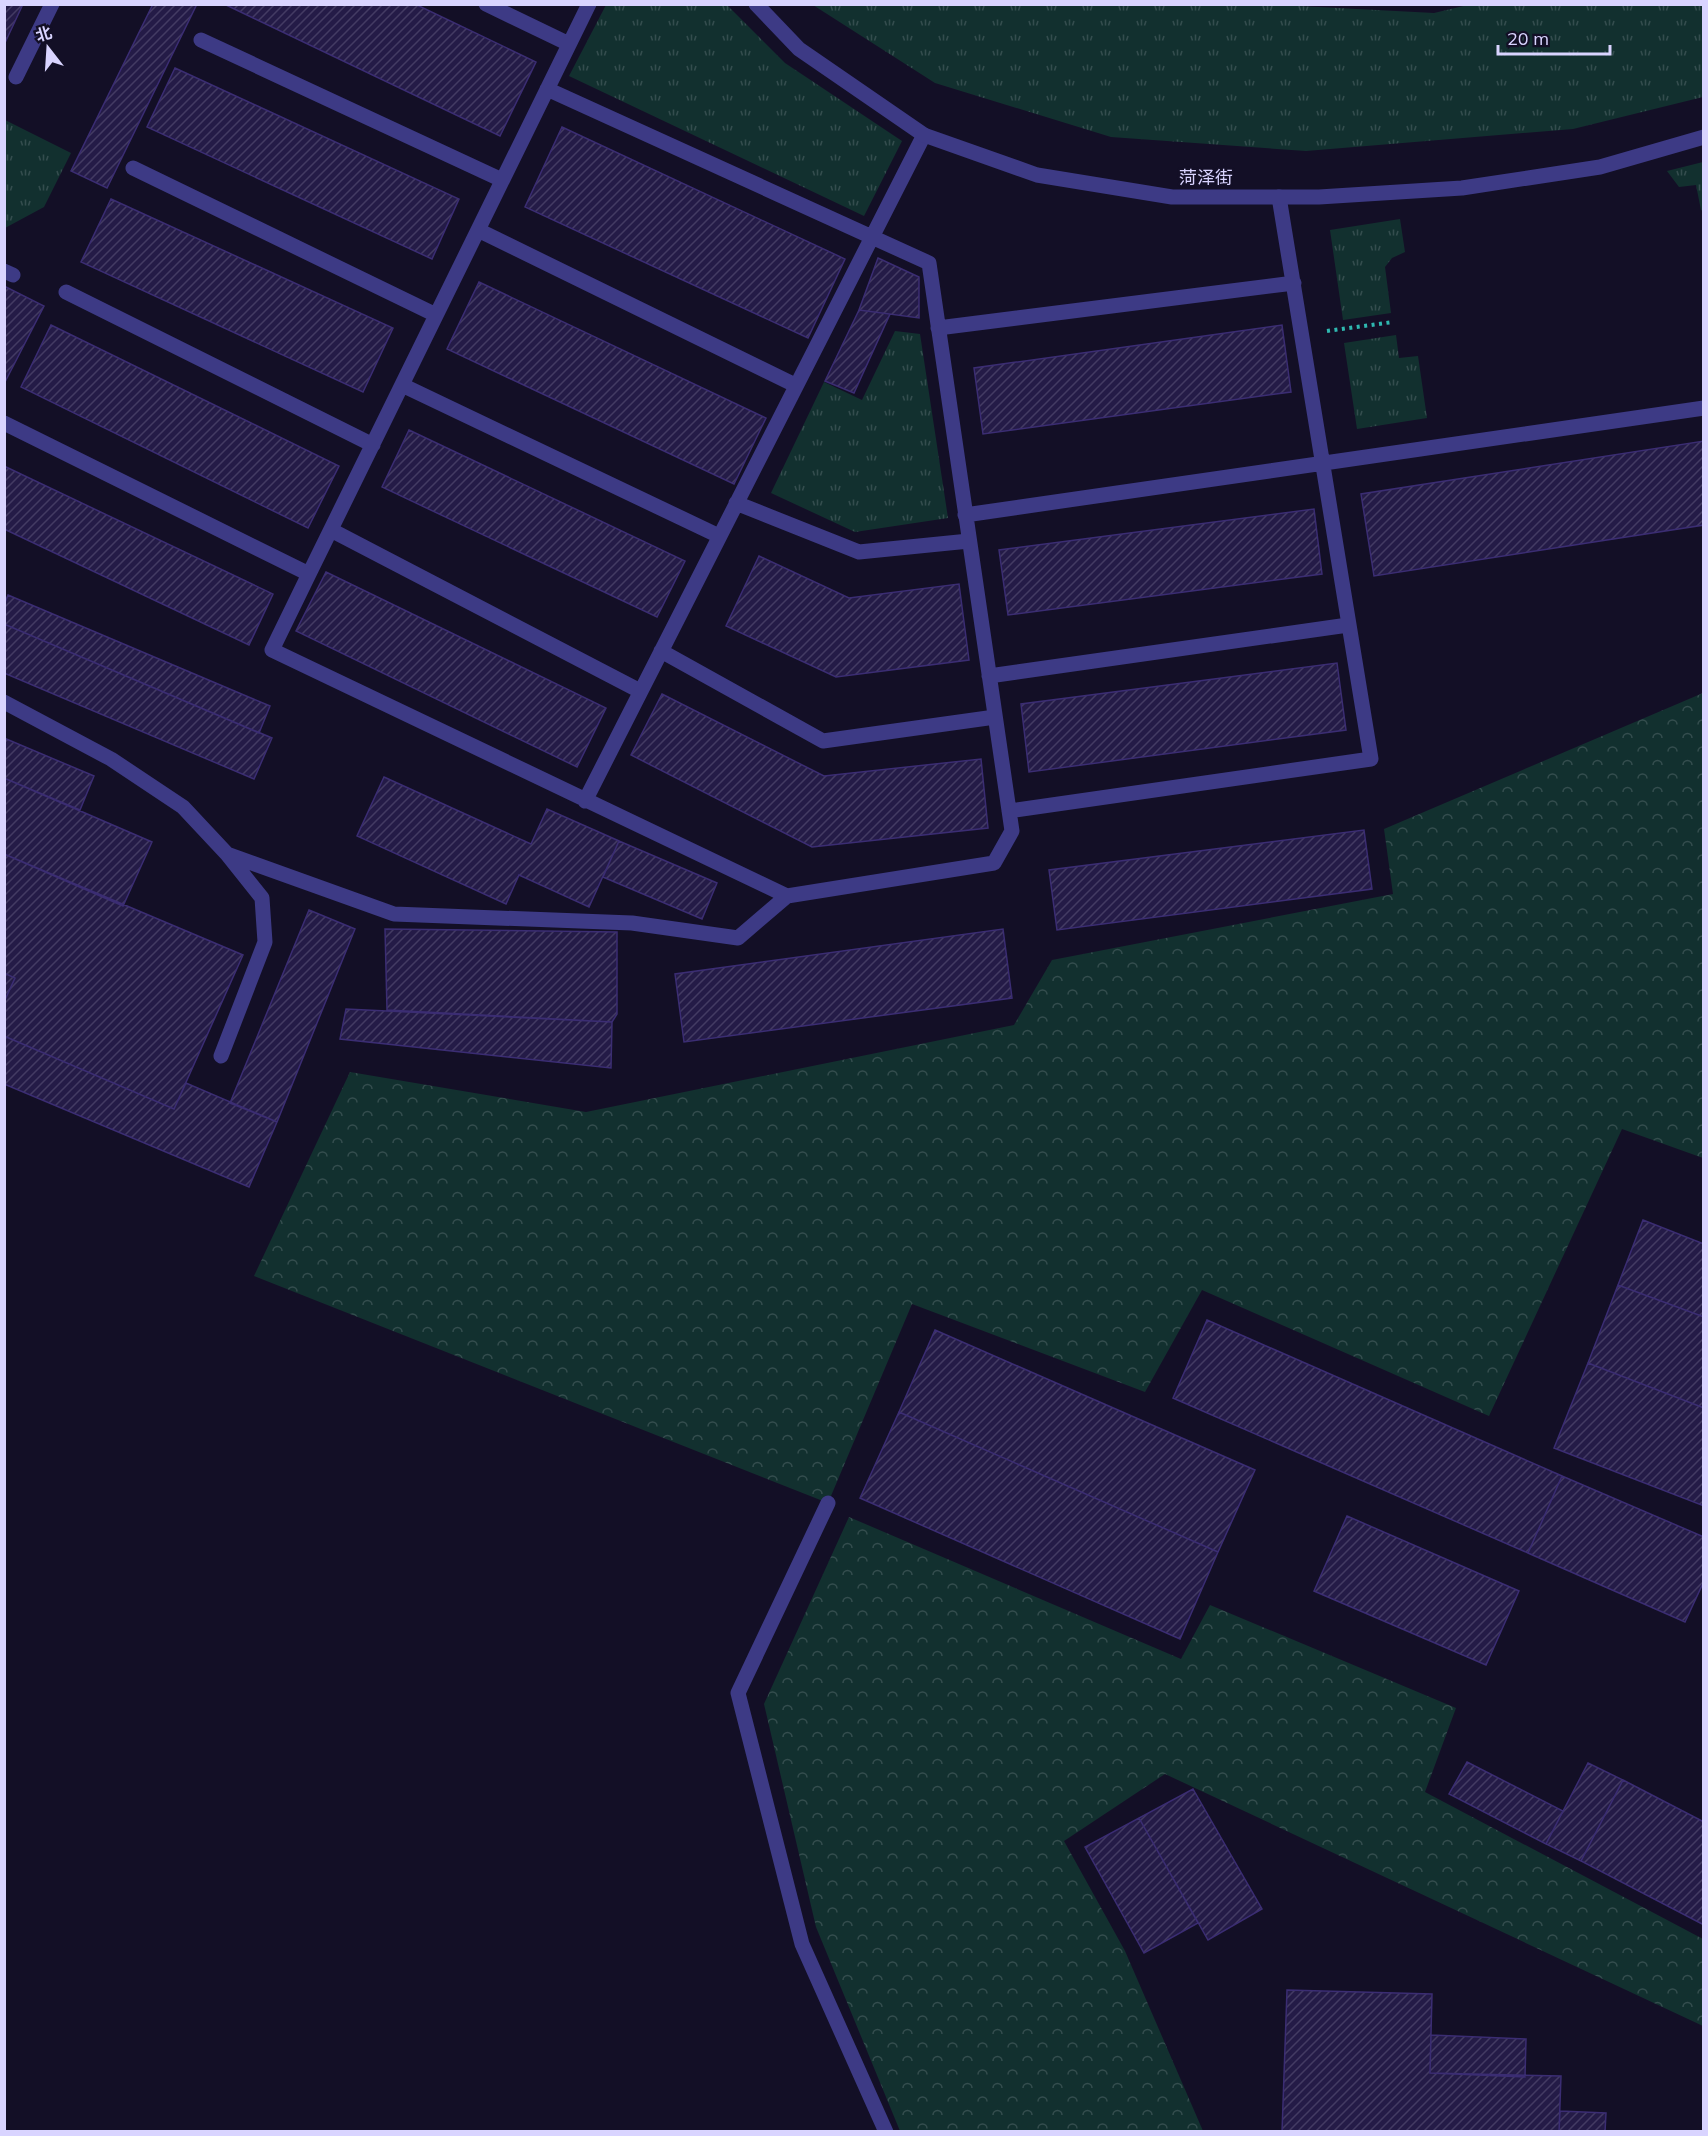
<svg xmlns="http://www.w3.org/2000/svg" width="1708" height="2136" font-family="Mulish,'Noto Sans SC',sans-serif">
<style>
.grass{fill:url(#grass-tufts)}
.forest{fill:url(#forest-crowns)}
.building{fill:url(#building-hatch);stroke:#3b2d73;stroke-width:1.5}
.lines{fill:none;stroke-linecap:round;stroke-linejoin:round}
.path{stroke:#2fb8b0;stroke-width:4;stroke-dasharray:3 4.5;stroke-linecap:butt}
.lane{stroke:#3d3a85;stroke-width:15}
.street{stroke:#3d3a85;stroke-width:15}
.labels{text-anchor:middle;dominant-baseline:central;stroke-width:5;stroke-linejoin:round;paint-order:stroke}
.street-label{font-size:18px;fill:#d9d4ff;stroke:#130f26}
</style>
<defs>
<pattern id="grass-tufts" width="24" height="20" patternUnits="userSpaceOnUse" patternTransform="scale(1.5)"><rect width="24" height="20" fill="#12302f"/><path d="M3 7l-1-3M5 7V3M7 7l1-3M15 17l-1-3M17 17v-4M19 17l1-3" fill="none" stroke="#344d4e"/></pattern>
<pattern id="forest-crowns" width="20" height="18" patternUnits="userSpaceOnUse" patternTransform="scale(1.5)"><rect width="20" height="18" fill="#12302f"/><path d="M2 6a3 3 0 1 1 6 0M12 15a3 3 0 1 1 6 0" fill="none" stroke="#344d4e"/></pattern>
<pattern id="building-hatch" width="6" height="6" patternUnits="userSpaceOnUse" patternTransform="scale(1.5)"><rect width="6" height="6" fill="#241b47"/><path d="M-1 1l2-2M0 6l6-6M5 7l2-2" fill="none" stroke="#433b63"/></pattern>
</defs>
<rect width="100%" height="100%" fill="#130f26"/>
<path class="grass" d="M606,5H727L785,63L902,141L864,216L569,76Z
M1280,5L1434,13L1472,4L1703,5V97L1573,129L1306,151L1111,137L935,83L813,5Z
M5,120L71,153L44,207L5,228Z
M1703,162H1704L1703,211L1701,210L1696,185L1679,187L1667,171Z
M1400,219L1405,252L1392,258L1385,267L1391,313L1343,320L1330,230Z
M895,331L920,334L948,518L855,532L771,493L824,382L862,400Z
M1396,335L1399,358L1418,356L1427,418L1357,429L1344,343Z"/>
<path class="forest" d="M1703,693V1158L1622,1129L1489,1416L1202,1290L1145,1392L912,1304L828,1503L254,1276L350,1072L586,1112L1014,1025L1052,960L1393,894L1384,829Z
M849,1517L1181,1659L1210,1605L1456,1708L1425,1792L1703,1939V2026L1165,1774L1064,1841L1125,1951L1203,2131H900L816,1927L764,1704Z"/>
<path class="building" d="M4,4H23L4,45Z
M153,4H197L107,188L71,171Z
M224,4H415L536,62L500,136Z
M175,68L459,199L432,259L147,127Z
M562,127L845,259L808,338L525,207Z
M111,199L393,328L363,392L81,262Z
M878,258L919,277V318L859,310Z
M479,282L766,418L734,484L447,349Z
M4,286L44,306L4,384Z
M859,310L890,314L854,393L825,381Z
M51,325L339,466L308,528L21,387Z
M1282,325L1291,392L983,434L974,368Z
M409,430L685,561L657,617L382,487Z
M1704,441V525L1374,576L1361,494Z
M4,466L273,594L249,645L4,529Z
M1314,509L1322,574L1008,615L999,550Z
M759,556L849,598L959,584L969,660L836,677L726,626Z
M326,572L606,708L577,767L296,631Z
M8,595L270,706L259,733L4,624V605Z
M4,624L272,738L254,779L4,673Z
M1337,663L1346,730L1029,772L1021,704Z
M662,694L824,776L981,759L988,828L812,847L631,755Z
M4,738L94,776L80,810L4,778Z
M384,777L531,844L547,809L619,841L589,907L519,875L506,904L357,836Z
M4,778L152,842L123,906L4,854Z
M1364,830L1372,889L1057,930L1049,870Z
M619,841L717,883L702,919L603,877Z
M4,854L243,955L174,1109L4,1036V1002L15,978L4,973Z
M309,910L355,929L277,1122L230,1103Z
M385,929L617,932V1014L612,1022L387,1010Z
M1003,929L1012,998L684,1042L675,974Z
M4,973L15,978L4,1002Z
M346,1009L612,1022L611,1068L340,1039Z
M4,1036L174,1109L186,1083L277,1122L249,1187L4,1084Z
M1643,1220L1704,1244V1317L1618,1285Z
M1618,1285L1704,1317V1408L1588,1363Z
M1207,1320L1562,1476L1528,1553L1173,1398Z
M935,1330L1255,1470L1218,1552L899,1412Z
M1588,1363L1704,1408V1506L1554,1448Z
M899,1412L1218,1552L1180,1639L860,1498Z
M1562,1476L1704,1537V1581L1685,1622L1528,1553Z
M1347,1516L1519,1591L1486,1665L1314,1591Z
M1467,1762L1563,1811L1546,1844L1449,1794Z
M1588,1763L1623,1780L1581,1861L1546,1844Z
M1623,1780L1704,1822V1925L1581,1861Z
M1193,1789L1262,1909L1208,1940L1139,1818Z
M1139,1818L1198,1923L1144,1953L1085,1847Z
M1287,1990L1432,1994L1430,2073L1561,2076L1559,2132H1282Z
M1431,2035L1526,2039L1525,2077L1430,2073Z
M1560,2111L1606,2113L1605,2132H1559Z"/>
<g class="lines">
<path class="path" d="M1327,331L1393,322"/>
<path class="lane" d="M486,4L569,44
M201,40L502,180
M16,77L52,4
M547,89L929,263L1012,831L994,863L787,896L272,650L309,574L589,4
M133,168L436,315
M478,230L795,385
M66,292L373,445
M938,328L1294,283
M402,385L719,536
M4,423L309,574
M736,503L859,552L969,541
M965,515L1704,408
M331,530L640,691
M661,651L823,741L995,717
M989,676L1348,625
M4,702L111,759L183,807L227,854L262,898L265,942L221,1056
M585,801L924,135
M1009,811L1371,759L1279,197
M227,854L394,914L632,923L738,938L787,896
M828,1503L738,1693L802,1944L886,2132"/>
<path class="street" d="M756,4L799,49L924,135L1037,175L1172,197H1319L1462,188L1600,167L1704,137
M4,271L13,275"/>
</g>
<g class="labels">
<g class="street-label">
<text x="1206" y="177">菏泽街</text>
</g>
</g>
<rect width="1708" height="2136" fill="none" stroke="#d9d4ff" stroke-width="12"/>
<g transform="translate(48 48) rotate(343)" stroke="#130f26" stroke-width="4.5" paint-order="stroke">
<path d="M0-4.5L10 22L0 15L-10 22Z" fill="#d9d4ff"/>
<text y="-9" font-size="16" font-weight="bold" text-anchor="middle" fill="#d9d4ff">北</text>
</g>
<path d="M1498 45v9h112v-9" fill="none" stroke="#d9d4ff" stroke-width="3"/>
<text x="1507" y="45" font-size="18" fill="#d9d4ff" stroke="#130f26" stroke-width="4.5" paint-order="stroke">20 m</text>
</svg>
